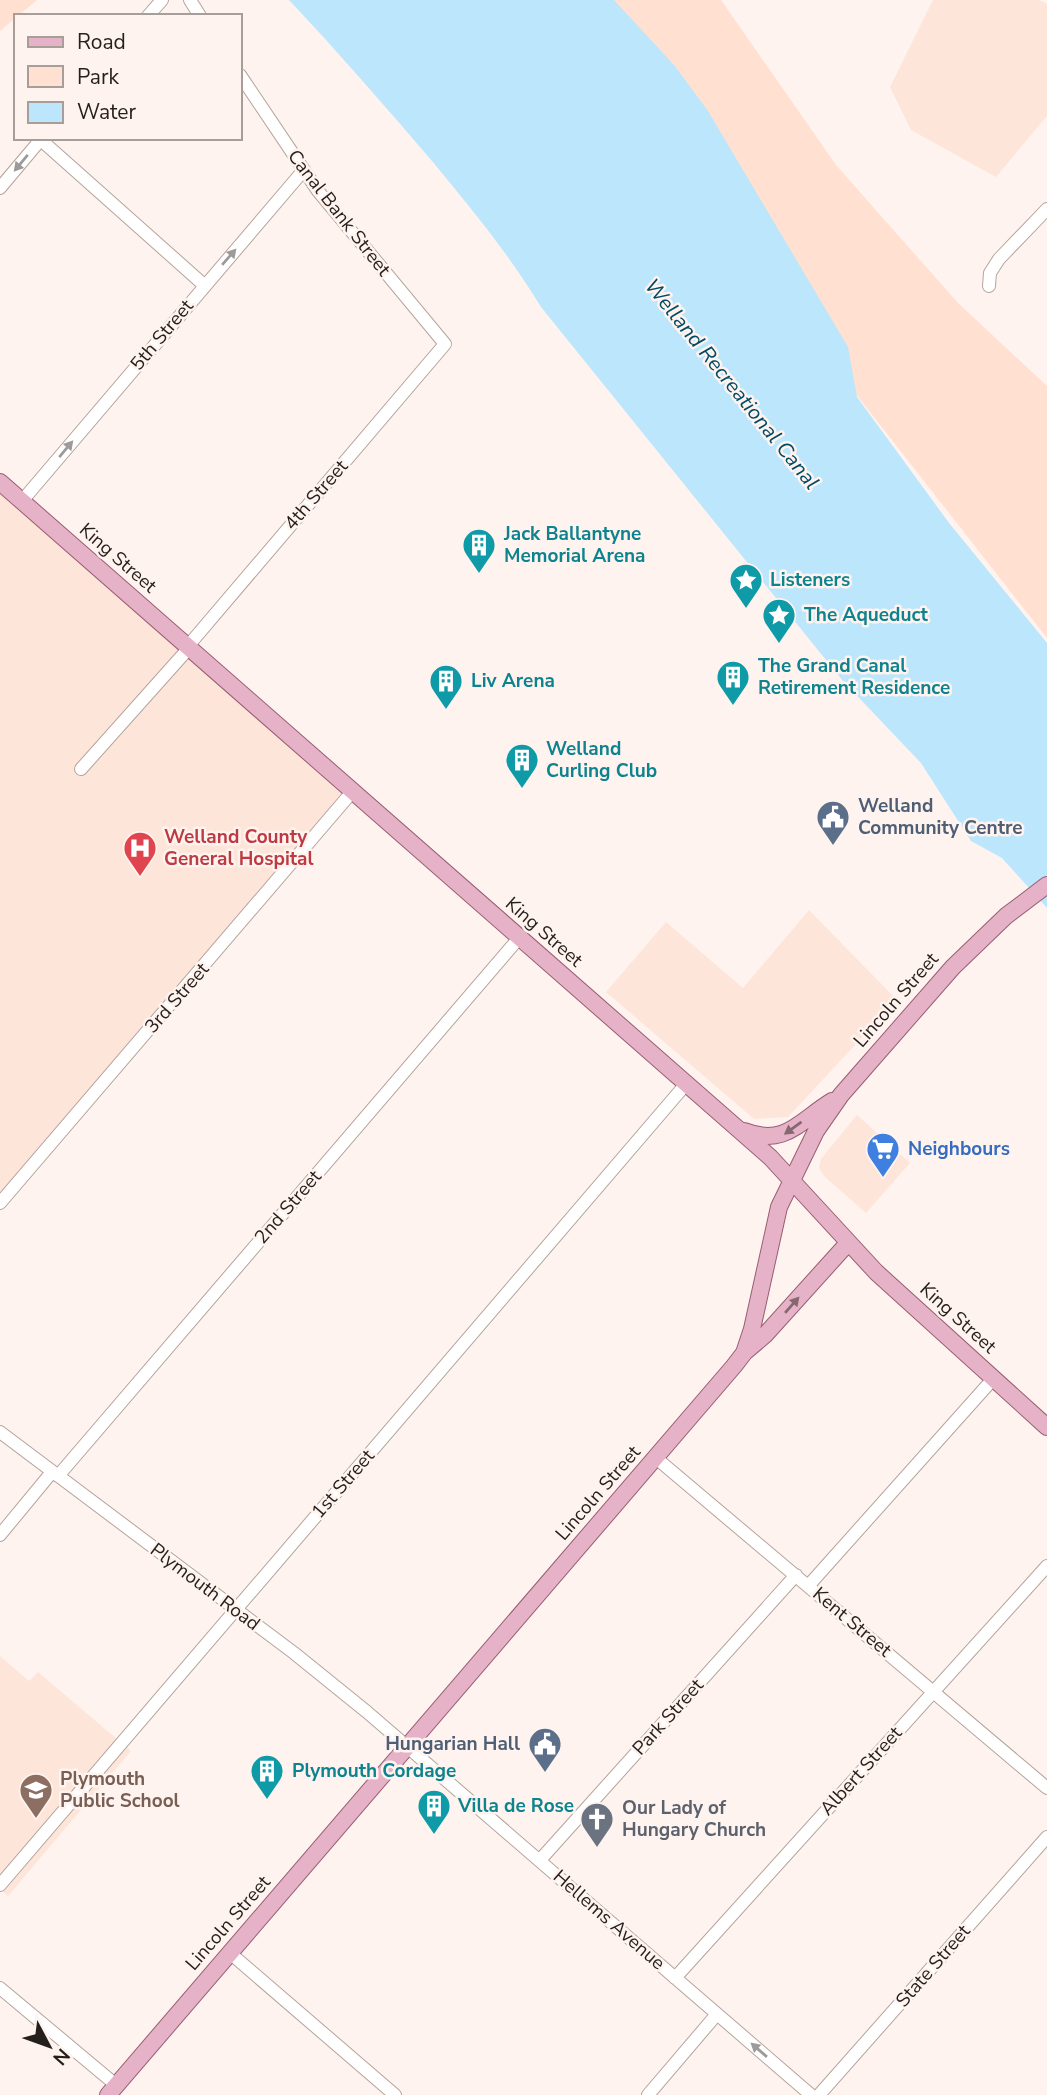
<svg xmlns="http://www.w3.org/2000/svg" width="1047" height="2095" font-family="'Nunito Sans',sans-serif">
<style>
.built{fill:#fee5d9}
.green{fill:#ffe0d1}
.water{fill:#bbe6fc}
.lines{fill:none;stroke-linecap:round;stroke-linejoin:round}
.minor-casing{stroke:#b4a49c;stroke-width:14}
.major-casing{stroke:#985d73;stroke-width:18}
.minor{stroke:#fff;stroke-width:12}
.major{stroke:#e6b2c7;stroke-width:16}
.oneway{fill:#9d9a99}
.oneway2{fill:#866872}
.labels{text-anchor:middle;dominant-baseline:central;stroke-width:5;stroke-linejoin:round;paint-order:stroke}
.street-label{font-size:19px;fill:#251f1c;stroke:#fef3ee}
.culture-label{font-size:19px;font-weight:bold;fill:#0d838f;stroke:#fef3ee;text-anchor:start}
.service-label{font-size:19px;font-weight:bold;fill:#4e5e75;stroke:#fef3ee;text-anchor:start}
.health-label{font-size:19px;font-weight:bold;fill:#be3a42;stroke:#fef3ee;text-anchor:start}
.shop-label{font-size:19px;font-weight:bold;fill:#366cbe;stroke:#fef3ee;text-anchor:start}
.education-label{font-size:19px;font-weight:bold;fill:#785e54;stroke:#fef3ee;text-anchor:start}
.worship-label{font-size:19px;font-weight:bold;fill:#5b616d;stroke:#fef3ee;text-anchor:start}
.water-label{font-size:21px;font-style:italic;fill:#014b66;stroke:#fef3ee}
</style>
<rect width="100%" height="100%" fill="#fef3ee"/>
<path class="built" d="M933,0H1039L1047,4V116L996,177L911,130L890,87Z
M0,482L352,792L0,1203Z
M809,910L897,1000L788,1117L754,1119L606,992L666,922L743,988Z
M857,1115L910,1163L866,1213L825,1177L819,1168L821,1159Z
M0,1656L29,1681L38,1672L131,1751L8,1896L0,1889Z"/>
<path class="green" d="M0,0H37L0,31Z
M547,0H721L836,165L958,303L1047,386V638Z"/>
<path class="water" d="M289,0H614L674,65L708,111L848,347L857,397L949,523L1047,643V908L1002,858L971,841L921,763L843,681L541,307C509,254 471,208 432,161C385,106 338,52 289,0Z"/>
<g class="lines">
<defs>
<path id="minor" d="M190,0L200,16
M148,16L162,0
M41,140L204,285
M0,188L42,138
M989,286L990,273L999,259L1047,209
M22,501L303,171
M188,646L445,344L318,191L240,75
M81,769L189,648
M0,1203L352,792
M0,1432L294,1653L367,1712L811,2095
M656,1458L1047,1788
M58,1476L519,938
M0,1535L52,1472
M809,1585L993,1379
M540,1860L796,1575
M0,1885L686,1084
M230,1953L395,2095
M675,1978L1047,1566
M0,1988L116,2085
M648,2095L717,2014
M819,2095L1047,1837"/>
<path id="major" d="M0,482L770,1157L876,1272L1047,1427
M744,1131C786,1147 799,1121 832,1101
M745,1352L765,1335L848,1243
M108,2095L734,1366L744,1353L752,1329L779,1207L816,1131L841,1095L953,967L1006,916L1047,885"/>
</defs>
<use href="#minor" class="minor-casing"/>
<use href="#major" class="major-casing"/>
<use href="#minor" class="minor"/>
<use href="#major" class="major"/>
</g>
<defs><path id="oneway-solid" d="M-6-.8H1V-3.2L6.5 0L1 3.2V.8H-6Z" transform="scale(1.75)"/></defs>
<g class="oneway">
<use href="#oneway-solid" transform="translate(21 163) rotate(130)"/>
<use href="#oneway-solid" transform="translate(229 257) rotate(-49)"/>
<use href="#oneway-solid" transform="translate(66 449) rotate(-50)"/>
<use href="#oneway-solid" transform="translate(759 2050) rotate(-139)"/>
</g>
<g class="oneway2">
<use href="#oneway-solid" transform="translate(793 1128) rotate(144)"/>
<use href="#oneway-solid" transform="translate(792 1305) rotate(-49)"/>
</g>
<defs>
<symbol id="building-pin" viewBox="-11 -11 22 30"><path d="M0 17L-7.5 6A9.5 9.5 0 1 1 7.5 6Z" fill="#0f9aa8" stroke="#fef3ee"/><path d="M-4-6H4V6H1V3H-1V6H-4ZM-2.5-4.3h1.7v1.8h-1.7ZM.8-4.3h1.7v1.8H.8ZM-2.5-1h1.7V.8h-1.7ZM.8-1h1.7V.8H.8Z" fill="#fff"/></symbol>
<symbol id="sight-pin" viewBox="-11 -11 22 30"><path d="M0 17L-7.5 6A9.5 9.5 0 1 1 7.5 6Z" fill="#0f9aa8" stroke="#fef3ee"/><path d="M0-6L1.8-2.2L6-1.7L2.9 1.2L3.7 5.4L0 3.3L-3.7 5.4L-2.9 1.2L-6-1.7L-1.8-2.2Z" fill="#fff"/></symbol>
<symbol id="civic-pin" viewBox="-11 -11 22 30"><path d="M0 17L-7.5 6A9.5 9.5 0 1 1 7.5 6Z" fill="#5c6f8a" stroke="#fef3ee"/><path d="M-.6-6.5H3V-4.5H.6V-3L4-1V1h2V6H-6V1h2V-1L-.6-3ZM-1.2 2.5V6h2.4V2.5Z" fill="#fff"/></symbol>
<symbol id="hospital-pin" viewBox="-11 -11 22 30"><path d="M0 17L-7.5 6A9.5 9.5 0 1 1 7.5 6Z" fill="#e0444e" stroke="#fef3ee"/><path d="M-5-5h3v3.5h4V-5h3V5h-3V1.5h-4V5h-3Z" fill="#fff"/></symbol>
<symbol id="supermarket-pin" viewBox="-11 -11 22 30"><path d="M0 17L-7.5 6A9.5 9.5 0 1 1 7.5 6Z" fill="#3f7fe0" stroke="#fef3ee"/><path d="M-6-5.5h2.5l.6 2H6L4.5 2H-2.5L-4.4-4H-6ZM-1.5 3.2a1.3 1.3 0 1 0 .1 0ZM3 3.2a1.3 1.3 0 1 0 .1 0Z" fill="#fff"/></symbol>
<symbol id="school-pin" viewBox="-11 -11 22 30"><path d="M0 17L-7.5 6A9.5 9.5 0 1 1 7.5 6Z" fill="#8d6e63" stroke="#fef3ee"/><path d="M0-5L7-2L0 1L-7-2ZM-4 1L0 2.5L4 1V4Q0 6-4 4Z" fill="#fff"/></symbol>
<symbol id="church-pin" viewBox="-11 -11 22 30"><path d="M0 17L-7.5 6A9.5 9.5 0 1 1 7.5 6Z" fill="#6b7280" stroke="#fef3ee"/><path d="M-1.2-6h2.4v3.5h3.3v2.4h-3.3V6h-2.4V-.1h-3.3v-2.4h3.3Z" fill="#fff"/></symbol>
</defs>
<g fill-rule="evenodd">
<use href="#building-pin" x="460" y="526" width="38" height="52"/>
<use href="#sight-pin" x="727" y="561" width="38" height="52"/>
<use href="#sight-pin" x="760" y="596" width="38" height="52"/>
<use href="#building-pin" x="714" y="658" width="38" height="52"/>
<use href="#building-pin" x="427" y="662" width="38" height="52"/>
<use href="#building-pin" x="503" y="741" width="38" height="52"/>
<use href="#civic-pin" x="814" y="798" width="38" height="52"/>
<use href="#hospital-pin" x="121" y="829" width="38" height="52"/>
<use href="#supermarket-pin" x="864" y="1130" width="38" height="52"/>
<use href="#civic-pin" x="526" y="1725" width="38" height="52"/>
<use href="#building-pin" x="248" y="1752" width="38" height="52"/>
<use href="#school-pin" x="17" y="1771" width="38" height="52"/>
<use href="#building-pin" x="415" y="1787" width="38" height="52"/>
<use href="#church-pin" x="578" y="1800" width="38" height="52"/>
</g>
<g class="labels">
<g class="street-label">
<text transform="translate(339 213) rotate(52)">Canal Bank Street</text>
<text transform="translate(162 335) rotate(-50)">5th Street</text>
<text transform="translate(316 495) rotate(-49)">4th Street</text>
<text transform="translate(118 558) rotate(41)">King Street</text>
<text transform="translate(544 932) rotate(41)">King Street</text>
<text transform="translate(177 998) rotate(-49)">3rd Street</text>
<text transform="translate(896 1000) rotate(-49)">Lincoln Street</text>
<text transform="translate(288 1207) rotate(-49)">2nd Street</text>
<text transform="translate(958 1318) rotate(42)">King Street</text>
<text transform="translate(343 1484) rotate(-49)">1st Street</text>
<text transform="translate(598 1493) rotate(-49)">Lincoln Street</text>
<text transform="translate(205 1587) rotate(37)">Plymouth Road</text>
<text transform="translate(852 1622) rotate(40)">Kent Street</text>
<text transform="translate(668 1717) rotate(-48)">Park Street</text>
<text transform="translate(861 1771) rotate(-48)">Albert Street</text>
<text transform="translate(609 1920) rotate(41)">Hellems Avenue</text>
<text transform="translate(228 1923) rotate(-49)">Lincoln Street</text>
<text transform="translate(933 1966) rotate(-49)">State Street</text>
</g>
<g class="culture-label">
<text x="504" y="534">Jack Ballantyne<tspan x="504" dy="22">Memorial Arena</tspan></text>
<text x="770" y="580">Listeners</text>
<text x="804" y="615">The Aqueduct</text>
<text x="758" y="666">The Grand Canal<tspan x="758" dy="22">Retirement Residence</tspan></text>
<text x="471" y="681">Liv Arena</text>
<text x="546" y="749">Welland<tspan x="546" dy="22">Curling Club</tspan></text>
<text x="292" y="1771">Plymouth Cordage</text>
<text x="458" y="1806">Villa de Rose</text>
</g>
<g class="service-label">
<text x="858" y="806">Welland<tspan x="858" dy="22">Community Centre</tspan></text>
<text x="520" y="1744" text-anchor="end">Hungarian Hall</text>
</g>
<g class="health-label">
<text x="164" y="837">Welland County<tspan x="164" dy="22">General Hospital</tspan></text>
</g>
<g class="shop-label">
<text x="908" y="1149">Neighbours</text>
</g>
<g class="education-label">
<text x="60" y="1779">Plymouth<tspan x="60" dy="22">Public School</tspan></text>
</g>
<g class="worship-label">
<text x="622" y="1808">Our Lady of<tspan x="622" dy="22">Hungary Church</tspan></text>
</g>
<g class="water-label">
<text transform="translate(732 384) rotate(51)">Welland Recreational Canal</text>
</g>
</g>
<rect x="14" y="14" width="228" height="126" fill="#fef3ee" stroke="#a79e9a" stroke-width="2"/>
<rect x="28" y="37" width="35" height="10" fill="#e6b2c7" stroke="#a79e9a" stroke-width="2"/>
<text x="77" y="49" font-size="21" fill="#251f1c">Road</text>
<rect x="28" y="66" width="35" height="21" fill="#ffe0d1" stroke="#a79e9a" stroke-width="2"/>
<text x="77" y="84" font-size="21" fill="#251f1c">Park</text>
<rect x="28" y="102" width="35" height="21" fill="#bbe6fc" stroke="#a79e9a" stroke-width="2"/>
<text x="77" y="119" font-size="21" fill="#251f1c">Water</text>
<g transform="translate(49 2046) rotate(131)" stroke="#fef3ee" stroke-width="5" paint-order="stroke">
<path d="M0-5L12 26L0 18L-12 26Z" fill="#251f1c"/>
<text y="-10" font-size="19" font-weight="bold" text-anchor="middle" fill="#251f1c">N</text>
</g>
</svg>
